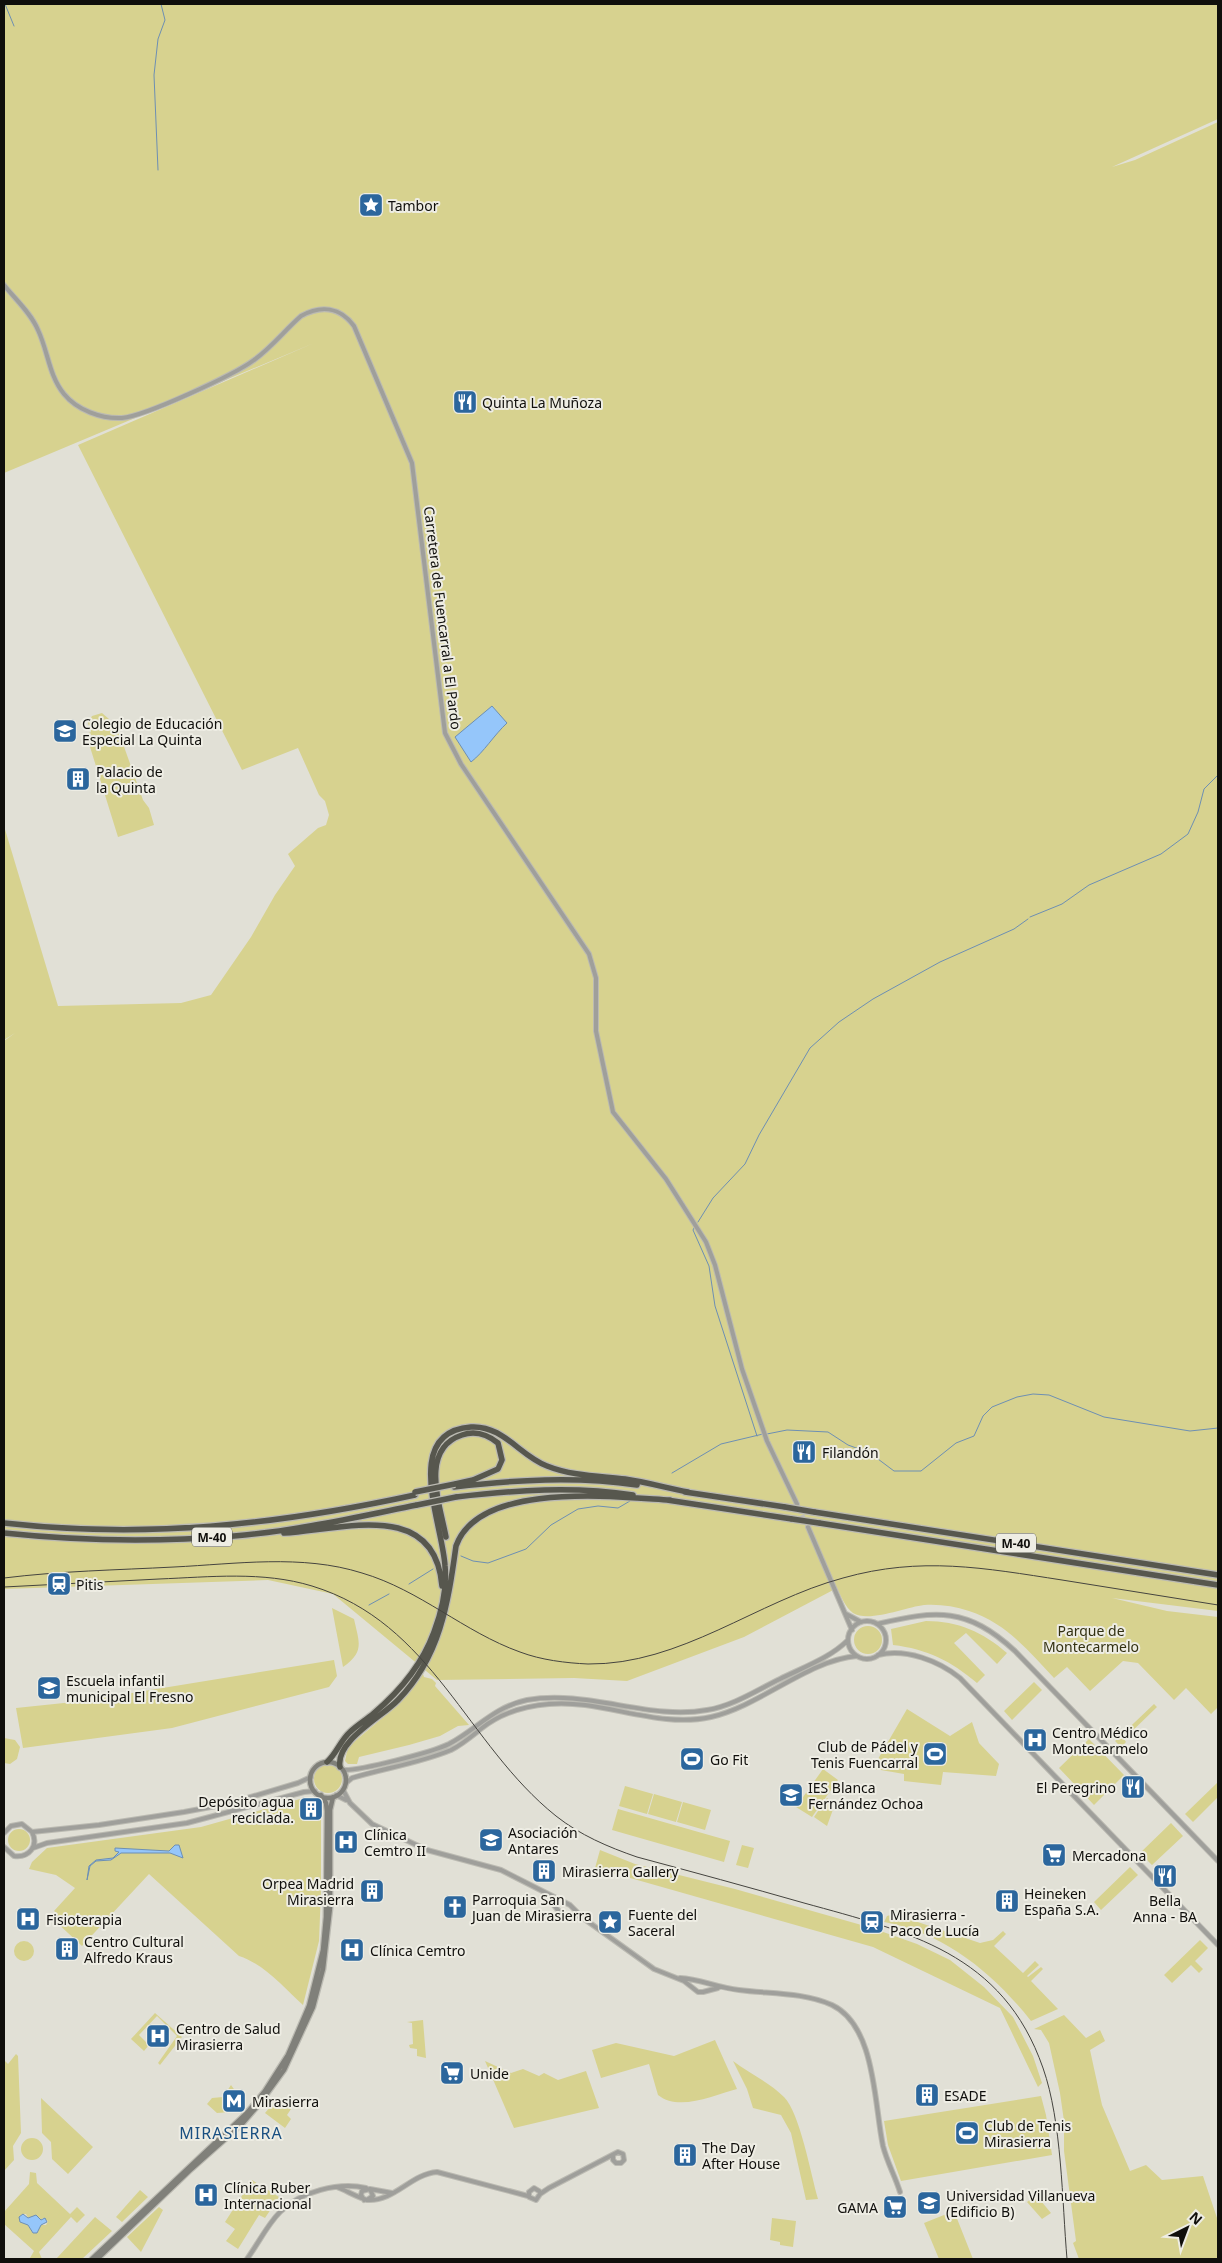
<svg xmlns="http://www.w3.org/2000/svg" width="1222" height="2263" font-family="'Noto Sans',sans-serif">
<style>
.green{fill:#d7d28f;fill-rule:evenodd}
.water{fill:#95c6fa;stroke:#6d8fb3}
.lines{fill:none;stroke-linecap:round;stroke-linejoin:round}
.stream{stroke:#6d8fb3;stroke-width:1}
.tertiary-tunnel{stroke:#c2c1b8;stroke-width:4;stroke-dasharray:4 2;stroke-linecap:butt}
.tertiary-casing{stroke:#bbbab2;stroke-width:6}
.secondary-casing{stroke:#bbbab2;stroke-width:7}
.motorway-casing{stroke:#bbbab2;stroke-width:8}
.tertiary{stroke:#9f9f9b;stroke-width:4}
.secondary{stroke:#80807a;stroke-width:4.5}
.motorway{stroke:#57574e;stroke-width:5.5}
.rail{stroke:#45443f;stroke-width:1}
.motorway-bridge-casing{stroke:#bbbab2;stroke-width:8;stroke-linecap:butt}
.motorway-bridge{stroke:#57574e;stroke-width:5.5}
.labels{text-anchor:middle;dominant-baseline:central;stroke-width:4;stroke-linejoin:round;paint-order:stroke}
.shield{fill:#eeede4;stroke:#53524d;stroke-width:1}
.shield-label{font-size:12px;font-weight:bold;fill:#100f0c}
.poi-label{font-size:14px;fill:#100f0c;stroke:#eeede4;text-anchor:start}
.street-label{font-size:14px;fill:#100f0c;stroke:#eeede4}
.park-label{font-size:14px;fill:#323011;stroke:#eeede4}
.quarter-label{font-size:16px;letter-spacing:1px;fill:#194f81;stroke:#eeede4}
</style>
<rect width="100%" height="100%" fill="#e1e0d6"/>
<path class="green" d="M4,4H1218V119L1112,167L1135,160L1218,122V1611L1112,1598L1167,1611L1218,1617V1707L1211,1714L1186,1688L1174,1700L1138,1663L1123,1661L1090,1691L1067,1667L1054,1678C1029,1651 1006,1623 969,1611C954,1606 939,1604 924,1605C906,1607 869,1623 853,1613C845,1607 841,1596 837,1588L744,1637L627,1681L574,1678L437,1680L333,1594L268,1580L4,1589V1041L15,1033L4,1040V826L58,1006L181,1003L211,995L251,937L275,895L295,866L288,854L318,828L326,825L329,815L325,801L319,795L298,748L242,770L78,445L314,343L4,473Z
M102,713L109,719L111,725L115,724L117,727L143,800L149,808L154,825L118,837L86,734L91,732L88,723L92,716Z
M332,1608L354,1619C359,1642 365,1652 343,1667Z
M926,1621C958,1621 983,1632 1007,1653L997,1664L966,1633L954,1643L985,1675L977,1683C951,1661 927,1649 893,1645L891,1629Z
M854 1640a14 14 0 1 1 28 0a14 14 0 1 1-28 0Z
M334,1660L337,1676L329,1687L172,1728L23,1748L16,1708L83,1701Z
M423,1674L424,1677L432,1679L436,1683L435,1686L469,1725L458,1726L440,1736L409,1745L359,1757L357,1764H348L345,1761L348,1747L399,1704Z
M1034,1682L1042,1690L1012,1720L1004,1711Z
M1154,1704L1157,1707L1124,1739L1126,1742L1121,1747L1115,1741Z
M907,1709L950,1736L972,1722L979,1743L999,1764L996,1776L943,1772L941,1785L904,1781V1774L875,1769L874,1766Z
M4,1738L15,1740L20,1747L17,1759L10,1764L4,1763Z
M1089,1739L1124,1775L1094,1805L1059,1768Z
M314 1779a14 14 0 1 1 28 0a14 14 0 1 1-28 0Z
M823,1769L838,1780L812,1817L796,1807Z
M1218,1782V1797L1193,1822L1185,1814Z
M625,1786L653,1794L647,1814L619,1806Z
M654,1794L682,1802L676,1822L648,1814Z
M827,1798L835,1804L827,1826L814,1817Z
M300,1799H310L318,1804L321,1815V1891L319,1941L303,2005C284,1988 264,1964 239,1956L149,1874L82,1946L54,1920L58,1914L54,1911L75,1888L56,1875L29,1869L32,1862L47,1848L201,1827Z
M683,1802L711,1810L705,1830L677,1822Z
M618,1809L730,1841L724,1862L612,1830Z
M1171,1823L1183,1836L1152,1865L1140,1853Z
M8 1840a11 11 0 1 1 22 0a11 11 0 1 1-22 0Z
M742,1845L754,1848L748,1868L736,1865Z
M600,1850L635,1864L735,1889L872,1928L917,1944L950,1960L984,1987L1013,2017L1033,2056L1042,2083L1038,2087L1000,2008L873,1947L595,1868Z
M1130,1867L1138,1875L1101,1910L1094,1902Z
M894,1914L980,1943L993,1940L1003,1931L1006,1934L994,1946L1023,1973L1035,1961L1039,1965L1027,1976L1028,1977L1041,1967L1043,1969L1031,1981L1058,2009L1031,2021C994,1974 945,1933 884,1922L887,1916Z
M1200,1940L1208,1948L1195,1961L1203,1969L1199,1973L1191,1965L1172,1983L1164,1975Z
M14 1951a10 10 0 1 1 20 0a10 10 0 1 1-20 0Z
M155,2013L182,2037L160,2065L158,2063L177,2036L157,2016L139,2035L149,2045L144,2051L131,2039Z
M1064,2015L1086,2038L1100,2030L1105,2041L1090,2050L1102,2105L1130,2171L1146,2165L1162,2180L1203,2176L1218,2221V2259H1079L1073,2243L1076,2241L1064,2151V2121L1060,2093L1049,2043L1041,2030L1034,2029Z
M423,2020L426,2058L417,2056V2049L410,2048L409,2045L413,2044L412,2023L407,2022Z
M715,2040L737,2089C714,2095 679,2112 658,2095L649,2064L601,2078L592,2050L616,2043L674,2056Z
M16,2054L18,2056L21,2133L13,2146L14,2160L4,2171V2060L8,2064Z
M485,2061L511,2073L523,2069L539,2076L544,2073L558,2080L586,2071L599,2108L514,2128Z
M733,2061C749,2073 770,2083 784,2097C800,2113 811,2175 818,2199L806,2200L791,2133L781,2115L753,2108L747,2089Z
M231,2085L241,2099L230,2112L217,2113L207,2104L212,2098L223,2097Z
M1041,2096L1046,2115L1052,2155L901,2181L888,2145L884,2121Z
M41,2098L93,2147L68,2174L52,2159L51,2142L42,2133Z
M277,2099L291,2109L287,2115L291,2119L285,2128L265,2113Z
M21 2149a11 11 0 1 1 22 0a11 11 0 1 1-22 0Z
M30,2172L36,2173L37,2183L70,2214L77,2207L85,2215L77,2223L71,2217L39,2252L42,2259H31L30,2258L34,2251L4,2224V2212L29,2184ZM22,2214H26L28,2218L39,2217L41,2220L43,2218L48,2221L46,2225H41L37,2233H33L27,2224L20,2222Z
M252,2180L279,2197L265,2218L259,2215L238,2249L226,2241L235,2229L225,2222Z
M140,2190L148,2197L122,2222L116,2217Z
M1036,2195L1051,2213L1042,2219L1027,2202Z
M159,2207L163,2210L141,2252L127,2237Z
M954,2211L973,2259H939L924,2223Z
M95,2217L112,2231L82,2259H56Z
M772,2218L796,2221L793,2247L780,2245V2242L770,2240Z"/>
<path class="water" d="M492,706L507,723C494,735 484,752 471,762L455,737Z
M175,1845H179L183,1858L170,1853H121L111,1860L96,1861L90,1866L87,1880L89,1866L96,1860L113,1858L119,1852L115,1851V1848L169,1851Z
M23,2214L28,2218L36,2215L41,2220L45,2218L47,2222L41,2225L37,2233H33L28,2225L20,2222L19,2217Z"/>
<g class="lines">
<path class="stream" d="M5,4L14,26
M158,170L154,75L158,39L165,20L161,4
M1030,917L1062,904L1089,885L1161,854L1188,834L1198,812L1204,789L1218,775
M698,1222L713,1198L745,1164L759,1135L810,1048L839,1022L873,999L940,962L1014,929L1028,919
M694,1228L693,1230L709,1266L715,1306L757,1436
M767,1434L787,1430L828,1432L848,1445L870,1453L894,1471H921L956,1443L974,1436L983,1416L992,1407L1017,1397L1033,1394L1049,1395L1104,1417L1190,1431L1218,1428
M672,1473L721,1444L763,1434
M461,1556L473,1561L488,1563L526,1549L551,1525L578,1509L598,1506L618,1508L630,1501
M409,1584L433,1569
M369,1605L389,1594"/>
<path class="tertiary-tunnel" d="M797,1504L808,1527"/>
<defs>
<path id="tertiary" d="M4,285C15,299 31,313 38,330C48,351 49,376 64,394C77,410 101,419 122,418C145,416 234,375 254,360C271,348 285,330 301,316C321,305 340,307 354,326L412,463L445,733L461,764L589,954L596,978V1031L613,1112L666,1179L706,1242L715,1265L742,1369L767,1441L797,1504
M808,1527L852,1630
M846,1614L861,1622
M848 1640a19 19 0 1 1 38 0a19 19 0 1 1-38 0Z
M877,1624C937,1610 967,1607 1015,1651L1218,1861
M878,1655C906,1648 939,1661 960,1678L1218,1945
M343,1770C360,1771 433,1752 449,1744C477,1729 494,1707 527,1700C587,1689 650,1721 707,1710C733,1706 757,1690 780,1679C804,1667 830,1658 848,1640
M346,1783L352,1778C385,1768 420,1763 451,1750C463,1744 472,1736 482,1728C501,1713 525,1706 549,1704C602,1699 657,1729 711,1717C760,1706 808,1660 857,1656
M343,1790L350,1803L372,1824L427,1850L501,1870L570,1905L583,1918L654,1969L684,1981L698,1992H703
M336,1795L346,1800
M32,1832L99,1825L184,1812L227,1804L298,1783L311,1777
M4,1833L11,1826L22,1824L32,1832C39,1846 29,1858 14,1856L4,1847
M33,1848L47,1843L187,1823L304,1792L315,1791
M546,1896L563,1916H578
M680,1978C700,1979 718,1988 739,1990C769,1994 803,1992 832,2005C876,2026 874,2104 883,2146C887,2162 895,2176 900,2192
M703,1992L718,1988
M337,2187C347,2191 357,2197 367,2200L373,2196L370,2189L362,2191L361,2195L364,2200
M370,2189L392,2193
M529,2192V2197L536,2200L540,2194L549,2188L618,2152L623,2154L624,2160L621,2163H616L613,2160V2155
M529,2192L534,2188L539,2191
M367,2200C394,2202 411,2174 437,2172L528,2196
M247,2259C258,2244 267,2225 280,2212C301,2191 339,2182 366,2188"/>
<path id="secondary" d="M310 1780a18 18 0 1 1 36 0a18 18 0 1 1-36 0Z
M92,2259L247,2113L265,2091L288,2055L309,2006L323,1950L326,1917L327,1811L326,1803L321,1795
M97,2259L189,2171L241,2125L260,2103L284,2070L313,2007L323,1969L330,1908V1810L333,1797"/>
<path id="motorway" d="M454,1487C515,1480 575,1476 637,1485
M685,1492L785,1507
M456,1497C515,1490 574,1486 633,1495
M667,1500L792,1519
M814,1512L1218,1575
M4,1523C146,1539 276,1525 415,1495
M819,1523L1218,1585
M4,1533C80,1541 158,1542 234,1536C296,1531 357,1517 417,1505
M284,1533C340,1530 435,1498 442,1586
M446,1537C440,1505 419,1449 462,1435C476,1430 488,1435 498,1443L502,1460L498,1469L473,1480L455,1484
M327,1762C337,1753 340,1741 350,1732C357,1725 366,1720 374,1713C400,1691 422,1665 434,1632C442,1611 447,1588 445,1566C443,1525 401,1432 471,1427C503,1425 520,1456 547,1466C572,1476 599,1476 625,1479C646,1482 667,1488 688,1492
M340,1767C335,1741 382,1717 398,1700C440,1657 448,1604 456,1546C479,1481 616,1497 670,1500"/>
</defs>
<use href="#tertiary" class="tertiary-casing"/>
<use href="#secondary" class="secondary-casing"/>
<use href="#motorway" class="motorway-casing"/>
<use href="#tertiary" class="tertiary"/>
<use href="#secondary" class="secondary"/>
<use href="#motorway" class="motorway"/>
<path class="rail" d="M4,1578C60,1571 117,1570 174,1567C236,1564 302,1554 362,1573C420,1590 464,1632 520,1652C541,1660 566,1663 588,1664C681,1665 757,1601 843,1578C921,1556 984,1568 1062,1580C1114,1588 1166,1597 1218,1605
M4,1587C55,1584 107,1582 159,1579C210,1577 263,1571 312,1586C433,1623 466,1744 556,1816C580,1835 608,1847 637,1857C693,1872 748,1887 804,1903C909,1932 1003,1953 1043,2068C1062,2122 1062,2201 1067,2259"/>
<defs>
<path id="motorway-bridge" d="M415,1492L455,1484
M417,1505L456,1497
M785,1507L814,1512
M792,1519L819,1523"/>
</defs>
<use href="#motorway-bridge" class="motorway-bridge-casing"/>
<use href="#motorway-bridge" class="motorway-bridge"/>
</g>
<defs>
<symbol id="sight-square" viewBox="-11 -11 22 22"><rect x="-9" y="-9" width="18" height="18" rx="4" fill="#2b669d" stroke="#eeede4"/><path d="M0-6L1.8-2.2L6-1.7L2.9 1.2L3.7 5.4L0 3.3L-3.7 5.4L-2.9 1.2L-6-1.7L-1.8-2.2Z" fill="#fff"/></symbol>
<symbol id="restaurant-square" viewBox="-11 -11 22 22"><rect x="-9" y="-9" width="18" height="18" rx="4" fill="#2b669d" stroke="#eeede4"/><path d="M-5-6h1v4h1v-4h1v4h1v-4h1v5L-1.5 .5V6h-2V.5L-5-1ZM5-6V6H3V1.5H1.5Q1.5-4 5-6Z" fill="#fff"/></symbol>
<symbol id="school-square" viewBox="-11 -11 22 22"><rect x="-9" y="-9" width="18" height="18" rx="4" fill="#2b669d" stroke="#eeede4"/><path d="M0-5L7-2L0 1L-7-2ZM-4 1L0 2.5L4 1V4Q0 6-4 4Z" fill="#fff"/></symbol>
<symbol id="building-square" viewBox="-11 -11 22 22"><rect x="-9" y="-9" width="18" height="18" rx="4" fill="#2b669d" stroke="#eeede4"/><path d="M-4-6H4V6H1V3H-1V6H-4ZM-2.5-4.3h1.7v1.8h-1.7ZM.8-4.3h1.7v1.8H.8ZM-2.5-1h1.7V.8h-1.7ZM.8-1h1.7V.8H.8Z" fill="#fff"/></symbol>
<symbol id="station-square" viewBox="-11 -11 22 22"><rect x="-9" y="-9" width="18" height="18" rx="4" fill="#2b669d" stroke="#eeede4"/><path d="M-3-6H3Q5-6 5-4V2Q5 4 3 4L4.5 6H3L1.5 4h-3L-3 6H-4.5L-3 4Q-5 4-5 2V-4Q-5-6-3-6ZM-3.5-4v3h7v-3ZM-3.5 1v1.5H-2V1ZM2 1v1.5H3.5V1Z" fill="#fff"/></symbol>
<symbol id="hospital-square" viewBox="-11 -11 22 22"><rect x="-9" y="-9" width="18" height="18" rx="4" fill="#2b669d" stroke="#eeede4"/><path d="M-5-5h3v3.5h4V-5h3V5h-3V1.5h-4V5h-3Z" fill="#fff"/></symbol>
<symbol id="stadium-square" viewBox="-11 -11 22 22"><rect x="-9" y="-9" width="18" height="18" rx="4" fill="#2b669d" stroke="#eeede4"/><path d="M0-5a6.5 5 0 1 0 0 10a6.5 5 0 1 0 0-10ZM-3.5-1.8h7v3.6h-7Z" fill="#fff"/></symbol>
<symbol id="supermarket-square" viewBox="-11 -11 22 22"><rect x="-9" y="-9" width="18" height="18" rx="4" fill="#2b669d" stroke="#eeede4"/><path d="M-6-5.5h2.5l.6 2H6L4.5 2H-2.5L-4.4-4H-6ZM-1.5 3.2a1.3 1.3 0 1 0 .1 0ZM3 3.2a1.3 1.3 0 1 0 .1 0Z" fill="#fff"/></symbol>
<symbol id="church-square" viewBox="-11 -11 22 22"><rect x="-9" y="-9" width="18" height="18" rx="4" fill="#2b669d" stroke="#eeede4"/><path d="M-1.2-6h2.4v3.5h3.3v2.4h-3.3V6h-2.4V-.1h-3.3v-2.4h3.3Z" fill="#fff"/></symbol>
<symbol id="metro-square" viewBox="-11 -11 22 22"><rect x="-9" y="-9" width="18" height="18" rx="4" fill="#2b669d" stroke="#eeede4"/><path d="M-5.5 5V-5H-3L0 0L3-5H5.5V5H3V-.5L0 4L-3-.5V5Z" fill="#fff"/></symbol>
<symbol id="university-square" viewBox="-11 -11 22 22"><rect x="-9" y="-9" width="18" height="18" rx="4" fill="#2b669d" stroke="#eeede4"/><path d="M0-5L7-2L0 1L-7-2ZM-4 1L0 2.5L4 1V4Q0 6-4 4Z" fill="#fff"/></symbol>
</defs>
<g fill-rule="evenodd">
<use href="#sight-square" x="357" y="191" width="28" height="28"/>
<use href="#restaurant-square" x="451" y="388" width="28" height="28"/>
<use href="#school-square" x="51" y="717" width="28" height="28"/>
<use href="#building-square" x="64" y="765" width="28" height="28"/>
<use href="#restaurant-square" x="790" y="1438" width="28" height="28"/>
<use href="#station-square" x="45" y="1570" width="28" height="28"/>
<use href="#school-square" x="35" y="1674" width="28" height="28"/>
<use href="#hospital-square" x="1021" y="1726" width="28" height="28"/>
<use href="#stadium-square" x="921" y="1740" width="28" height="28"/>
<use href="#stadium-square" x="678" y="1745" width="28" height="28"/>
<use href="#restaurant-square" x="1119" y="1773" width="28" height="28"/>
<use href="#school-square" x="777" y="1781" width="28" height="28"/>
<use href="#building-square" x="297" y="1795" width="28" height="28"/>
<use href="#school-square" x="477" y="1826" width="28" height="28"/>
<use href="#hospital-square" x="332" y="1828" width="28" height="28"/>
<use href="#supermarket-square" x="1040" y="1841" width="28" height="28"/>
<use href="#building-square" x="530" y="1857" width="28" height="28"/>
<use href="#restaurant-square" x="1151" y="1862" width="28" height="28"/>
<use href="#building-square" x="358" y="1877" width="28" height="28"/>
<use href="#building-square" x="993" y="1887" width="28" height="28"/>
<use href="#church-square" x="441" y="1893" width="28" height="28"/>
<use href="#hospital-square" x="14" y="1905" width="28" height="28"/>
<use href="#sight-square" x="596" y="1908" width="28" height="28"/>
<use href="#station-square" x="858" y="1908" width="28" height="28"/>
<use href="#building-square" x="53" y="1935" width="28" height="28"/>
<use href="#hospital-square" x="338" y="1936" width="28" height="28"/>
<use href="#hospital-square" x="144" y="2022" width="28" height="28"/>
<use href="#supermarket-square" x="438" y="2059" width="28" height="28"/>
<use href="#building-square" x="913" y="2081" width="28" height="28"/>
<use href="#metro-square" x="220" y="2087" width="28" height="28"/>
<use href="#stadium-square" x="953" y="2119" width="28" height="28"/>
<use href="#building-square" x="671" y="2141" width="28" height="28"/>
<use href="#hospital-square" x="192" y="2181" width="28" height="28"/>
<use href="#university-square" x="915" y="2189" width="28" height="28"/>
<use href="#supermarket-square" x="881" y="2193" width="28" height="28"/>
</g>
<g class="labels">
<g class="shield">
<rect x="192" y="1527.5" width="40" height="19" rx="4"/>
<rect x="996" y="1533.5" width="40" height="19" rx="4"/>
</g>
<g class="shield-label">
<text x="212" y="1537">M-40</text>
<text x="1016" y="1543">M-40</text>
</g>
<g class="poi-label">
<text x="388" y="205">Tambor</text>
<text x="482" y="402">Quinta La Muñoza</text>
<text x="82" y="723">Colegio de Educación<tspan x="82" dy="16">Especial La Quinta</tspan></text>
<text x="96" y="771">Palacio de<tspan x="96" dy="16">la Quinta</tspan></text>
<text x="822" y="1452">Filandón</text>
<text x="76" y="1584">Pitis</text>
<text x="66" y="1680">Escuela infantil<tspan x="66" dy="16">municipal El Fresno</tspan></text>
<text x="1052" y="1732">Centro Médico<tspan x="1052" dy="16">Montecarmelo</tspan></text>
<text x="918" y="1746" text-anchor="end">Club de Pádel y<tspan x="918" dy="16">Tenis Fuencarral</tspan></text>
<text x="710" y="1759">Go Fit</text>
<text x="808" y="1787">IES Blanca<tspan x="808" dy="16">Fernández Ochoa</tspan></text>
<text x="1116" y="1787" text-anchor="end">El Peregrino</text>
<text x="294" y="1801" text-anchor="end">Depósito agua<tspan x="294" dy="16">reciclada.</tspan></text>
<text x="508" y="1832">Asociación<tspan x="508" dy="16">Antares</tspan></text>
<text x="364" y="1834">Clínica<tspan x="364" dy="16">Cemtro II</tspan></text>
<text x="1072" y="1855">Mercadona</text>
<text x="562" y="1871">Mirasierra Gallery</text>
<text x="354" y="1883" text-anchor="end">Orpea Madrid<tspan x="354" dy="16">Mirasierra</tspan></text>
<text x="1024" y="1893">Heineken<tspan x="1024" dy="16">España S.A.</tspan></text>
<text x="472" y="1899">Parroquia San<tspan x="472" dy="16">Juan de Mirasierra</tspan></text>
<text x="1165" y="1900" text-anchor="middle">Bella<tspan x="1165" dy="16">Anna - BA</tspan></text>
<text x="628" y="1914">Fuente del<tspan x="628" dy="16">Saceral</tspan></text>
<text x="890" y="1914">Mirasierra -<tspan x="890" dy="16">Paco de Lucía</tspan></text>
<text x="46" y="1919">Fisioterapia</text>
<text x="84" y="1941">Centro Cultural<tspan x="84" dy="16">Alfredo Kraus</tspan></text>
<text x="370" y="1950">Clínica Cemtro</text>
<text x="176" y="2028">Centro de Salud<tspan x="176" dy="16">Mirasierra</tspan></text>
<text x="470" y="2073">Unide</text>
<text x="944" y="2095">ESADE</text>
<text x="252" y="2101">Mirasierra</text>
<text x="984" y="2125">Club de Tenis<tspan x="984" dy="16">Mirasierra</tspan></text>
<text x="702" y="2147">The Day<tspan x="702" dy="16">After House</tspan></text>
<text x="224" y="2187">Clínica Ruber<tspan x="224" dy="16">Internacional</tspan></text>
<text x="946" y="2195">Universidad Villanueva<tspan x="946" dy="16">(Edificio B)</tspan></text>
<text x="878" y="2207" text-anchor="end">GAMA</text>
</g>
<g class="street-label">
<text transform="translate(443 618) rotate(83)">Carretera de Fuencarral a El Pardo</text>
</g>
<g class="park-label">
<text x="1091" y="1630">Parque de<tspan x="1091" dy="16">Montecarmelo</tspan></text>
</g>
<g class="quarter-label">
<text x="231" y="2133">MIRASIERRA</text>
</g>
</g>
<rect width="1222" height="2263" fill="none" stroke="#100f0c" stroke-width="10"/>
<g transform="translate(1187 2228) rotate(42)" stroke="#eeede4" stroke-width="4" paint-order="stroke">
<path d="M0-4L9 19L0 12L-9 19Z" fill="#100f0c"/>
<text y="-8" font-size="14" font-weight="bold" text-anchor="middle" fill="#100f0c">N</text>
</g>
</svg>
